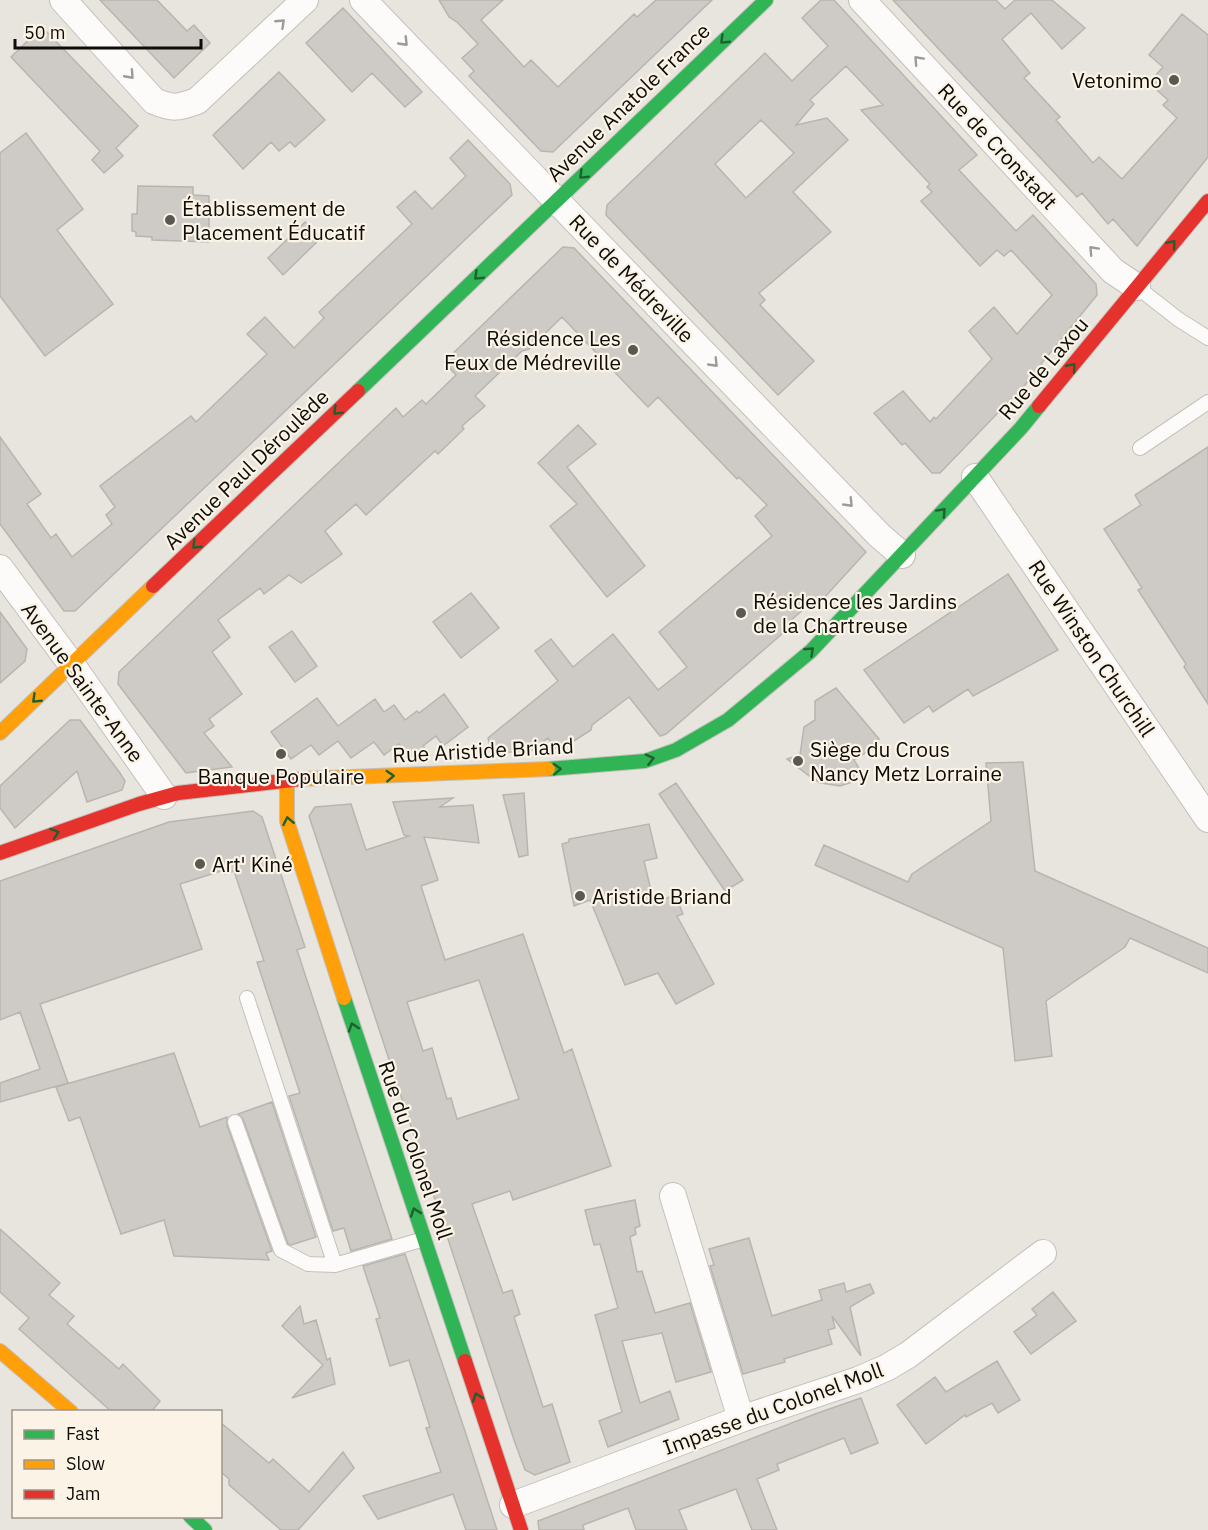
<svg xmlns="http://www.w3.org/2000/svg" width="1208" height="1530" font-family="'IBM Plex Sans',sans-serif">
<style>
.building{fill:#cecbc6;stroke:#b8b5b0;stroke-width:1.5;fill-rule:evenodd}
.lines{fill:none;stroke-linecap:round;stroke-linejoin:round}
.lane-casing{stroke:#c4c1bb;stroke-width:16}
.street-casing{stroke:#c4c1bb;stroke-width:28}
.fast-casing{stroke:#c4c1bb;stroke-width:16}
.slow-casing{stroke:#c4c1bb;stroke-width:16}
.jam-casing{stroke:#c4c1bb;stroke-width:16}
.lane{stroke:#fcfbfa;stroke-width:14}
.street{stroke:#fcfbfa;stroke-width:26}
.fast{stroke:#30b455;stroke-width:14}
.slow{stroke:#ff9f0a;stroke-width:14}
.jam{stroke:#e5322d;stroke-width:14}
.oneway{stroke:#9d9b99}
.oneway2{stroke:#1f602e}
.poi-dot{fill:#5a5853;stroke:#faf3e6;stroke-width:2}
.labels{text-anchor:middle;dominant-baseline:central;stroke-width:4.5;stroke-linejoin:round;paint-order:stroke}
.poi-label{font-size:21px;fill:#0e0c08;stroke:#faf3e6;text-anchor:start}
.street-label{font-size:21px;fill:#0e0c08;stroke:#faf3e6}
</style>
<rect width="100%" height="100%" fill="#e8e5de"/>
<path class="building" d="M100,0H157L187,31L194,25L210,43L174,78Z
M439,0H503L481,20L524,67L531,60L558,87L634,14L637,17L656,0H712L553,152L541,151L469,76L474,71L462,58L478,44L457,22L449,17Z
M821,0H834L977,155L959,170L1016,231L1033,215L1096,284L1097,295L1041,364L1043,366L940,473H932L905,443L902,445L874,413L903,391L930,422L934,417L936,419L992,359L969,331L994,307L1017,334L1052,295L1011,250L1004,256L997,250L980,266L921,201L932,192L927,187L930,184L861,110L883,105L846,66L810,100L814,104L796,125L827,118L848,140L793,192L831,232L759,293L765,300L760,305L814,361L778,395L606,215L607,205L765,53L792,81L828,46L802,18ZM761,120L794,153L746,198L715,164Z
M893,0H996L1005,9L1015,0H1052L1085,28L1062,49L1031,13L1002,39L1030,73L1024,78L1060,117L1056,120L1093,163L1099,157L1122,179L1177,118L1163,105L1168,100L1149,83L1163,67L1149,55L1182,14L1208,35V157L1137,246L1113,219L1108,224L1082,193L1077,197Z
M343,8L422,92L405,107L372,73L352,92L306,43Z
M42,27L138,126L116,148L123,156L104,173L92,160L100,151L11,57Z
M279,72L325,120L295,147L290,142L279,151L271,142L243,169L213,135Z
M26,133L83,209L57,230L113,304L45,356L0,296V153Z
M468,140L510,184L512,195L75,611H64L0,524V437L41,494L27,504L51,538L56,534L72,557L112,524L106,515L115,507L100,486L191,416L196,422L267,354L247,334L265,317L294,348L324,318L319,312L412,224L397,207L415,191L432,209L466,176L450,158Z
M138,186L193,187V195L209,196V242L152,240V237L136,236V232L132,231V214H137Z
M305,222L321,238L283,275L268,258Z
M563,247L574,248L866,552L823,599L815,605L812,602L782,628V634L666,734L660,736L629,697L592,725L591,730L563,748H555L548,738L531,751L517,752L515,749L511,752L492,753L488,738L558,681L535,651L551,639L573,667L613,634L658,690L687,667L659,632L772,536L755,516L767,505L739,477L737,479L658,397L648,407L562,317L529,349L522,351L475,396L485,406L462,426L464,429L438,454L435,451L366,515L356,504L325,531L342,554L301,583L289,575L264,594L260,588L218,620L230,637L212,652L242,694L209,719L214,726L204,733L232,767L186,773L118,684L119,672L396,408L403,417L422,400L426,404L456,375L444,362Z
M578,425L596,444L567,467L645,566L607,597L550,526L577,504L538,463Z
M1208,447V704L1184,667L1186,664L1138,590L1142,588L1104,529L1141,505L1135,495Z
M1008,574L1058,650L973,696L968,689L933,712L929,706L904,723L864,670Z
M471,593L499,628L461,658L433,622Z
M0,612L27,649L25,661L0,683Z
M292,631L317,666L295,682L269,647Z
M836,688L879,739L871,745L873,748L854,760L865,778L840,786L821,783L812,778L787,759L800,755L804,727L815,720V701Z
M444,694L468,727L443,746L436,736L423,746L430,755L409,756L399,744L384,755L374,742L351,758L338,741L319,755L311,745L291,759L271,732L317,698L338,726L375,699L384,712L394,705L405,720L417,711L419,713Z
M70,720H80L120,773L125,781L122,790L87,802L77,771L15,828L0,808V786Z
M1023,762L1035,871L1208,948V973L1130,938L1125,947L1046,1001L1052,1056L1015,1061L1003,948L815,865L824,845L908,882L912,874L991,821L986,763Z
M676,783L743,880L725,891L659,794Z
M524,793L528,855L519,857L503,795Z
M453,798L440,807L473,805L479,843L424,837L438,880L421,886L445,960L523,934L564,1053L572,1049L611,1166L513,1200L510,1191L472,1204L503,1293L512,1290L520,1314L514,1317L543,1407L552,1404L570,1462L535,1475L525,1470L514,1440L309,816L315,807L351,804L366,850L409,836L404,835L393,802ZM479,980L519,1099L457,1119L451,1098L447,1099L432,1048L423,1051L407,1002Z
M253,811L262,817L305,947L297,950L392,1239L351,1251L344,1228L333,1231L289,1096L300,1093L257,962L264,961L234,871L225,874L224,870L180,884L202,949L40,1004L68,1083L0,1102V1083L40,1069L20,1012L0,1020V881L169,822Z
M649,824L657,858L644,861L654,903L675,895L683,914L677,916L714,984L676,1004L658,973L625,985L590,900L574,906L562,844L569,842V839Z
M174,1053L200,1127L227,1117V1125L272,1251L266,1253L269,1260L174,1256L164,1220L121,1234L80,1117L69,1121L56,1087Z
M272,1102L316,1237L291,1245L288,1244L243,1119L238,1114Z
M635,1200L640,1226L635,1228L636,1234L630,1237L637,1272L642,1271L655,1313L690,1303L711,1372L676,1382L662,1333L622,1341L640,1403L670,1391L679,1419L608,1447L599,1421L622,1412L595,1315L618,1308L600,1244L594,1245L585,1210Z
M0,1229L60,1283L49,1295L74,1316L67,1324L119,1369L123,1364L160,1401L151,1412H112L19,1329L29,1318L0,1292Z
M749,1238L772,1316L822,1300L819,1290L844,1283L846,1292L870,1284L874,1293L850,1307L861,1356L832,1316L835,1328L828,1330L832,1344L784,1359L785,1362L743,1374L710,1266L714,1265L709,1249Z
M405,1254L464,1428L497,1530H466L453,1494L378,1519L363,1496L441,1472L426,1428L430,1427L409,1360L390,1366L376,1319L380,1318L363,1266Z
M1053,1292L1076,1321L1031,1354L1014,1332L1037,1315L1032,1309Z
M300,1306L304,1324L316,1320L327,1360L330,1358L335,1384L292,1398L323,1365L282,1326Z
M997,1361L1020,1400L998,1413L992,1403L966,1417L965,1415L926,1444L897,1405L935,1377L946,1392Z
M861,1398L878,1443L851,1454L844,1438L777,1464L779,1470L757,1479L777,1530H752L736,1489L679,1510L687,1530H636L628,1508L583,1525L584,1530H539L538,1521L815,1414Z
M220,1422L269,1463L273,1459L309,1492L343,1452L354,1468L298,1530H281L229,1485V1479L220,1471Z"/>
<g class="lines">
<defs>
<path id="lane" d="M1137,287L1178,319L1208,338
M1140,448L1208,402
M247,998L335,1265
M235,1122L281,1250L308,1264L335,1265L424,1239"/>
<path id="street" d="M63,0L154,101C173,109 178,108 197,101L305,0
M363,0L879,535L902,555
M862,0L1113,271L1137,287
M975,477L1208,819
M0,568L72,665L164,796
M673,1196L741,1419
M513,1505L741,1419L858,1380L886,1368L908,1355L1043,1253"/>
<path id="fast" d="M358,391L766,0
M548,769L645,761L676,750L728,720L811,651L1021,428L1039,406
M344,998L465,1361
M190,1516L205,1530"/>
<path id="slow" d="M0,733L153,586
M301,779L548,769
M287,781V821L344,998
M0,1351L71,1412"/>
<path id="jam" d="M1039,406L1208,201
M153,586L358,391
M0,853L139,804L178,793L301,779
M465,1361L521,1530"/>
</defs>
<use href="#lane" class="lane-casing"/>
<use href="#street" class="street-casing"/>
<use href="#fast" class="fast-casing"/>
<use href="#slow" class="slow-casing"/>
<use href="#jam" class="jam-casing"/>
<use href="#lane" class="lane"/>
<use href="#street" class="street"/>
<use href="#fast" class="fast"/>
<use href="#slow" class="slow"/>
<use href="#jam" class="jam"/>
</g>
<defs><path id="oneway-chevron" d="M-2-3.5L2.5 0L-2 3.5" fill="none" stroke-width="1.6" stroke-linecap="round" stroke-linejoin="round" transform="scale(1.5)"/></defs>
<g class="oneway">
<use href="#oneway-chevron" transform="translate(281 23) rotate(-43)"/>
<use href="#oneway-chevron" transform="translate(404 42) rotate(46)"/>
<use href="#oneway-chevron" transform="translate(918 60) rotate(-133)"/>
<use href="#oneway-chevron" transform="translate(130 75) rotate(48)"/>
<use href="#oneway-chevron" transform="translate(1093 250) rotate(-133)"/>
<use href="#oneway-chevron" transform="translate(714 363) rotate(46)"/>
<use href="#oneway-chevron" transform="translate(849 503) rotate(46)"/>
</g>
<g class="oneway2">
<use href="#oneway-chevron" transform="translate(724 40) rotate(136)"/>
<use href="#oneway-chevron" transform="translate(583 175) rotate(136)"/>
<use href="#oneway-chevron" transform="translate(1172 244) rotate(-50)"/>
<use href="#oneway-chevron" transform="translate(478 276) rotate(136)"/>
<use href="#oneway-chevron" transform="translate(1072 367) rotate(-50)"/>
<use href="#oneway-chevron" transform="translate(337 411) rotate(136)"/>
<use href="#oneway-chevron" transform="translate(942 512) rotate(-47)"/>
<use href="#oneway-chevron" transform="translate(196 545) rotate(136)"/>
<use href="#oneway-chevron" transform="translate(810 651) rotate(-43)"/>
<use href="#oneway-chevron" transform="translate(36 699) rotate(136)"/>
<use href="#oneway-chevron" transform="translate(650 759) rotate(-14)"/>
<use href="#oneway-chevron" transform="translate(557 769) rotate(-3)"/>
<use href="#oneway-chevron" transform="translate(390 776) rotate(-3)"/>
<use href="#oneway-chevron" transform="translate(288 821) rotate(-101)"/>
<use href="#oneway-chevron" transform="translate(55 833) rotate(-19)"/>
<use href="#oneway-chevron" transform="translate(353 1027) rotate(-108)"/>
<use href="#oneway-chevron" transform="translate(415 1212) rotate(-109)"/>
<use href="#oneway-chevron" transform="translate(477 1397) rotate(-109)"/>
</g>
<g class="poi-dot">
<circle cx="1174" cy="80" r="6"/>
<circle cx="170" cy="220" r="6"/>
<circle cx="633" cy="350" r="6"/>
<circle cx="741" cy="613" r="6"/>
<circle cx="281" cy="754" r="6"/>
<circle cx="798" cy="761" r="6"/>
<circle cx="200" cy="864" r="6"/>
<circle cx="580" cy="896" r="6"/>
</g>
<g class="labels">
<g class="poi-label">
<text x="1162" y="80" text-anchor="end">Vetonimo</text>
<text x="182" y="208">Établissement de<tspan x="182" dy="24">Placement Éducatif</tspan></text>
<text x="621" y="338" text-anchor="end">Résidence Les<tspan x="621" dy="24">Feux de Médreville</tspan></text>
<text x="753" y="601">Résidence les Jardins<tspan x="753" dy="24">de la Chartreuse</tspan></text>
<text x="810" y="749">Siège du Crous<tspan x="810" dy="24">Nancy Metz Lorraine</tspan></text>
<text x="281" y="776" text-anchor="middle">Banque Populaire</text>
<text x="212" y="864">Art' Kiné</text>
<text x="592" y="896">Aristide Briand</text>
</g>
<g class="street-label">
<text transform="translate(628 102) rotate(-44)">Avenue Anatole France</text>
<text transform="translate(998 146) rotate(47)">Rue de Cronstadt</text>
<text transform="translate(632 278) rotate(46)">Rue de Médreville</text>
<text transform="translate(1043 368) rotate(-50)">Rue de Laxou</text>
<text transform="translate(246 469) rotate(-44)">Avenue Paul Déroulède</text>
<text transform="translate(1092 648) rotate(56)">Rue Winston Churchill</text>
<text transform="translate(83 682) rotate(54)">Avenue Sainte-Anne</text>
<text transform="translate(483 750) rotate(-3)">Rue Aristide Briand</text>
<text transform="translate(416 1150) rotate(71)">Rue du Colonel Moll</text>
<text transform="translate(773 1408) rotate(-20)">Impasse du Colonel Moll</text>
</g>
</g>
<rect x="12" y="1410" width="210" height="108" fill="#faf3e6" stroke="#9c978d" stroke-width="1.5"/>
<rect x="24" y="1430" width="30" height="9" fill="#30b455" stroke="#9c978d" stroke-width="1.5"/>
<text x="66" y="1440" font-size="18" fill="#0e0c08">Fast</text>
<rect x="24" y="1460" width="30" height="9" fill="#ff9f0a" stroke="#9c978d" stroke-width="1.5"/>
<text x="66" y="1470" font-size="18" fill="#0e0c08">Slow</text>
<rect x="24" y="1490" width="30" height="9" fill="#e5322d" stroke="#9c978d" stroke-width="1.5"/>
<text x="66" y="1500" font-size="18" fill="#0e0c08">Jam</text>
<path d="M15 39v9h186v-9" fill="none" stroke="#0e0c08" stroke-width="3"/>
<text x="24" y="39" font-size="18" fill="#0e0c08" stroke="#faf3e6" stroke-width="4.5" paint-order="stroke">50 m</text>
</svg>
